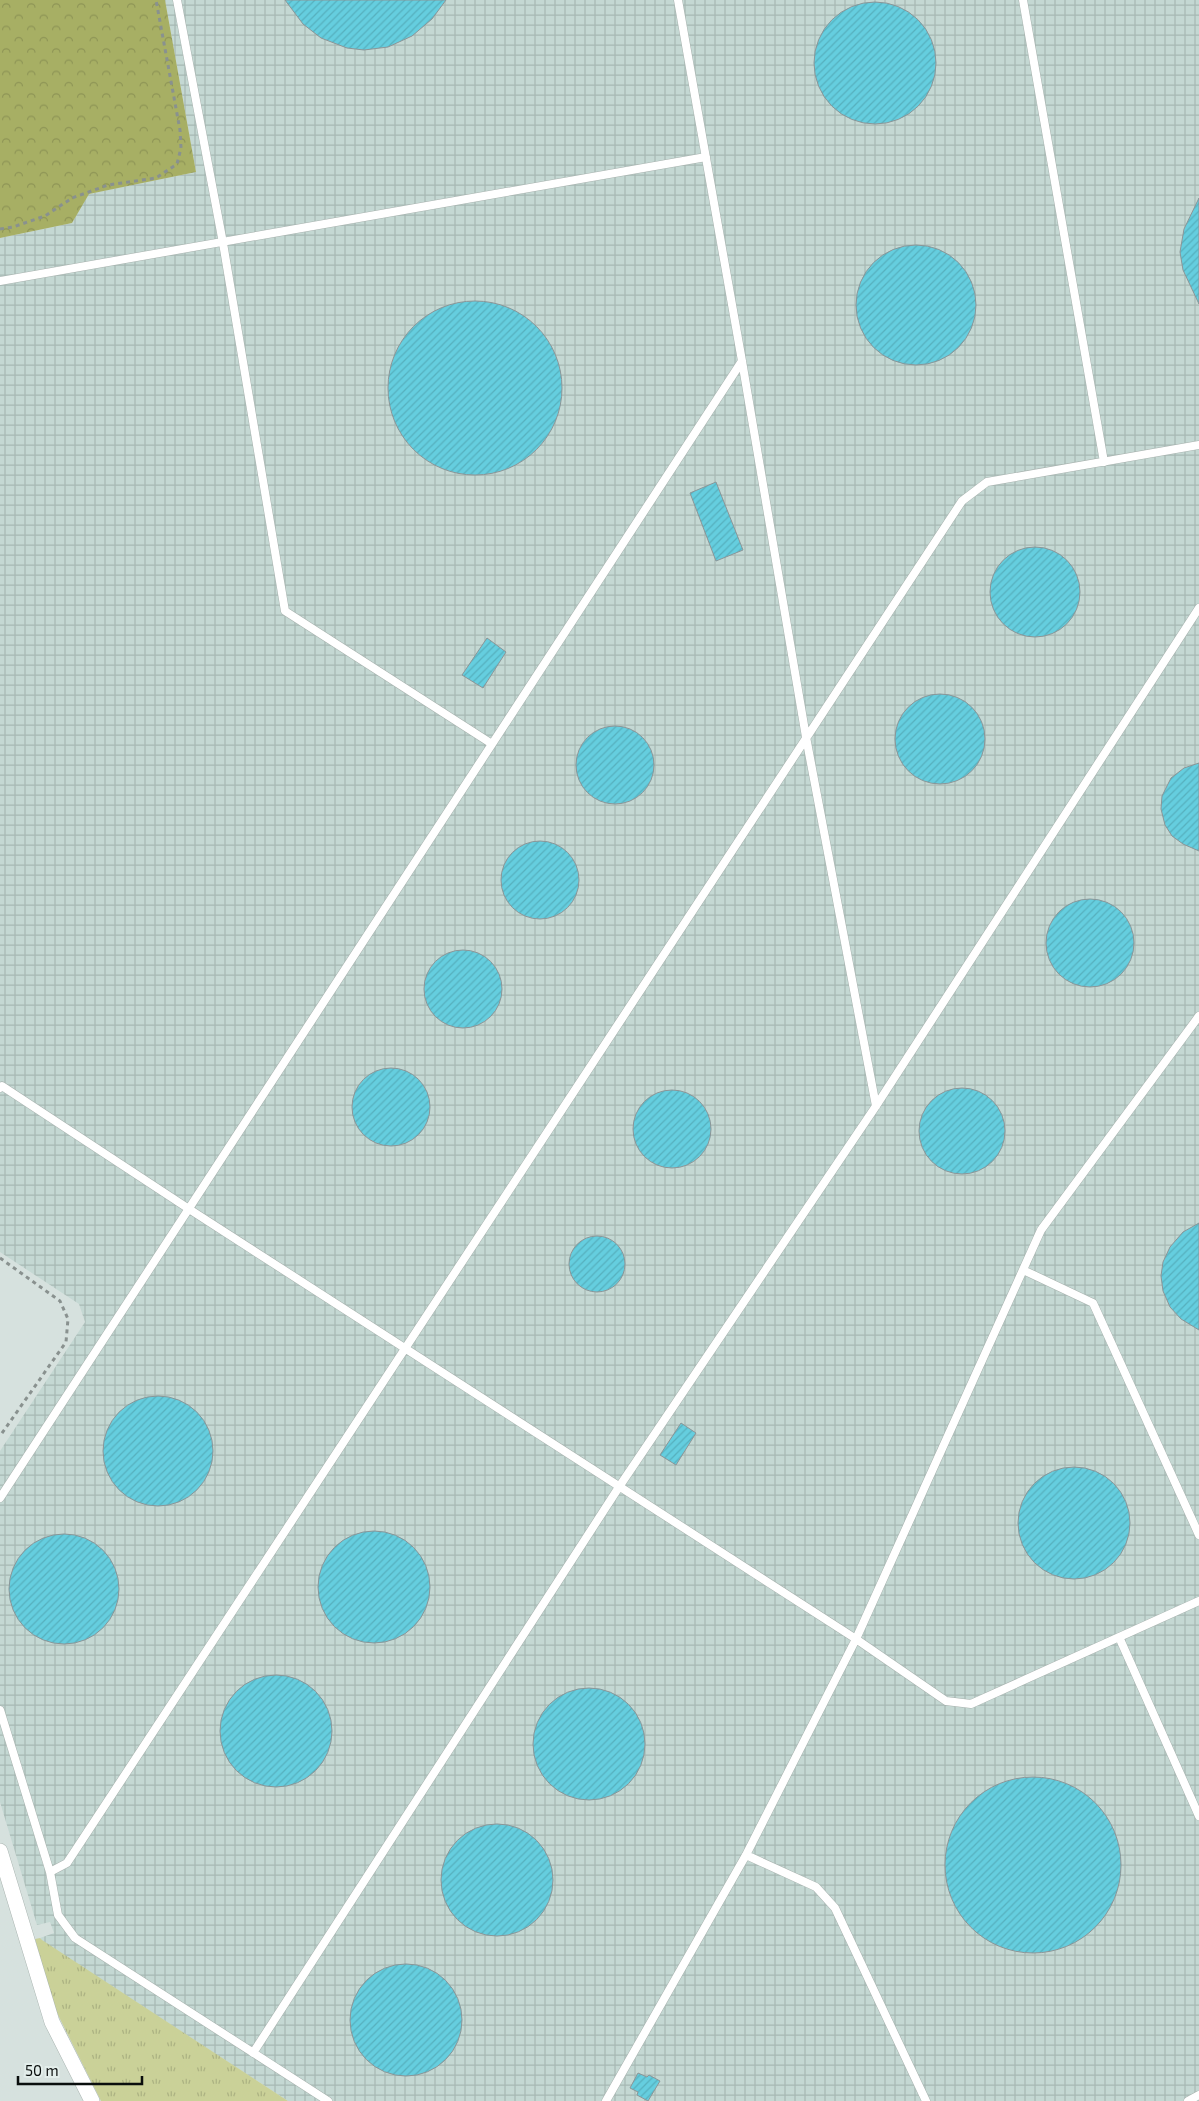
<svg xmlns="http://www.w3.org/2000/svg" width="1199" height="2101" font-family="'Exo 2',sans-serif">
<style>
.industrial{fill:url(#industrial-grid)}
.grass{fill:url(#grass-tufts)}
.forest{fill:url(#forest-crowns)}
.building{fill:url(#building-hatch);stroke:#8b9698}
.lines{fill:none;stroke-linecap:round;stroke-linejoin:round}
.lane-casing{stroke:#a8b3af;stroke-width:9}
.street-casing{stroke:#a8b3af;stroke-width:16}
.path{stroke:#89918f;stroke-width:3;stroke-dasharray:4 4;stroke-linecap:butt}
.lane{stroke:#fff;stroke-width:8}
.street{stroke:#fff;stroke-width:15}
</style>
<defs>
<pattern id="industrial-grid" width="8" height="8" patternUnits="userSpaceOnUse" patternTransform="scale(1.25)"><rect width="8" height="8" fill="#c4d8d3"/><path d="M0 4h8M4 0v8" fill="none" stroke="#a7b8b4"/></pattern>
<pattern id="grass-tufts" width="24" height="20" patternUnits="userSpaceOnUse" patternTransform="scale(1.25)"><rect width="24" height="20" fill="#cad198"/><path d="M3 7l-1-3M5 7V3M7 7l1-3M15 17l-1-3M17 17v-4M19 17l1-3" fill="none" stroke="#acb282"/></pattern>
<pattern id="forest-crowns" width="20" height="18" patternUnits="userSpaceOnUse" patternTransform="scale(1.25)"><rect width="20" height="18" fill="#a7af64"/><path d="M2 6a3 3 0 1 1 6 0M12 15a3 3 0 1 1 6 0" fill="none" stroke="#8e9556"/></pattern>
<pattern id="building-hatch" width="6" height="6" patternUnits="userSpaceOnUse" patternTransform="scale(1.25)"><rect width="6" height="6" fill="#65cedf"/><path d="M-1 1l2-2M0 6l6-6M5 7l2-2" fill="none" stroke="#56b0be"/></pattern>
</defs>
<rect width="100%" height="100%" fill="#d6e1de"/>
<path class="industrial" d="M165,0H1199V2101H288L41,1940L40,1938L54,1933L50,1922L37,1925L0,1802V1451L85,1322L79,1304L0,1252V238L72,223L88,194L196,172Z"/>
<path class="grass" d="M40,1938L42,1940L288,2101H101L54,2007L35,1939Z"/>
<path class="forest" d="M0,0H165L196,172L89,194L72,223L0,238Z"/>
<path class="building" d="M285,0H446L432,19L412,36L388,47L364,50L347,48L321,38L303,24Z
M814 63a61 61 0 1 1 122 0a61 61 0 1 1-122 0Z
M1199,198V304L1183,270L1180,252L1184,229Z
M856 305a60 60 0 1 1 120 0a60 60 0 1 1-120 0Z
M388 388a87 87 0 1 1 174 0a87 87 0 1 1-174 0Z
M716,482L743,550L716,561L690,493Z
M990 592a45 45 0 1 1 90 0a45 45 0 1 1-90 0Z
M487,638L506,652L483,688L462,675Z
M895 739a45 45 0 1 1 90 0a45 45 0 1 1-90 0Z
M576 765a39 39 0 1 1 78 0a39 39 0 1 1-78 0Z
M1199,763V851L1183,844L1172,836L1165,825L1161,809L1162,796L1171,778L1184,768Z
M501 880a39 39 0 1 1 78 0a39 39 0 1 1-78 0Z
M1046 943a44 44 0 1 1 88 0a44 44 0 1 1-88 0Z
M424 989a39 39 0 1 1 78 0a39 39 0 1 1-78 0Z
M352 1107a39 39 0 1 1 78 0a39 39 0 1 1-78 0Z
M919 1131a43 43 0 1 1 86 0a43 43 0 1 1-86 0Z
M633 1129a39 39 0 1 1 78 0a39 39 0 1 1-78 0Z
M1199,1223V1330L1181,1319L1170,1307L1163,1291L1161,1276L1163,1262L1170,1247L1183,1232Z
M569 1264a28 28 0 1 1 56 0a28 28 0 1 1-56 0Z
M103 1451a55 55 0 1 1 110 0a55 55 0 1 1-110 0Z
M681,1423L696,1433L676,1465L660,1455Z
M1018 1523a56 56 0 1 1 112 0a56 56 0 1 1-112 0Z
M318 1587a56 56 0 1 1 112 0a56 56 0 1 1-112 0Z
M9 1589a55 55 0 1 1 110 0a55 55 0 1 1-110 0Z
M220 1731a56 56 0 1 1 112 0a56 56 0 1 1-112 0Z
M533 1744a56 56 0 1 1 112 0a56 56 0 1 1-112 0Z
M945 1865a88 88 0 1 1 176 0a88 88 0 1 1-176 0Z
M441 1880a56 56 0 1 1 112 0a56 56 0 1 1-112 0Z
M350 2020a56 56 0 1 1 112 0a56 56 0 1 1-112 0Z
M638,2073L647,2077L649,2075L660,2081L648,2101L637,2095L638,2092L630,2088Z"/>
<g class="lines">
<defs>
<path id="lane" d="M177,0L223,243L285,611L492,744
M678,0L742,361L806,737L876,1106
M1023,0L1104,462
M0,281L706,157
M0,1088L2,1086L189,1209L856,1639L946,1701L971,1704L1199,1601
M1023,1270L1093,1303L1199,1535
M0,1498L742,361
M1119,1637L1199,1816
M0,1710L50,1872L67,1863L962,501L987,482L1199,445
M746,1855L816,1887L835,1908L926,2101
M50,1872L58,1915L75,1938L328,2101
M253,2053L619,1487L876,1106L1199,608
M606,2101L746,1855L856,1639L1041,1230L1199,1016
M1188,2101L1199,2095"/>
<path id="street" d="M0,1851L52,2022L92,2101"/>
</defs>
<use href="#lane" class="lane-casing"/>
<use href="#street" class="street-casing"/>
<path class="path" d="M0,229L13,227L45,216L72,198L108,185L156,178L177,164L181,148L180,130L156,0
M0,1258L60,1301L68,1319L66,1342L0,1436"/>
<use href="#lane" class="lane"/>
<use href="#street" class="street"/>
</g>
<path d="M18 2076v8h124v-8" fill="none" stroke="#0a0e0d" stroke-width="2.5"/>
<text x="25" y="2076" font-size="15" fill="#0a0e0d" stroke="#e3eeeb" stroke-width="4" paint-order="stroke">50 m</text>
</svg>
